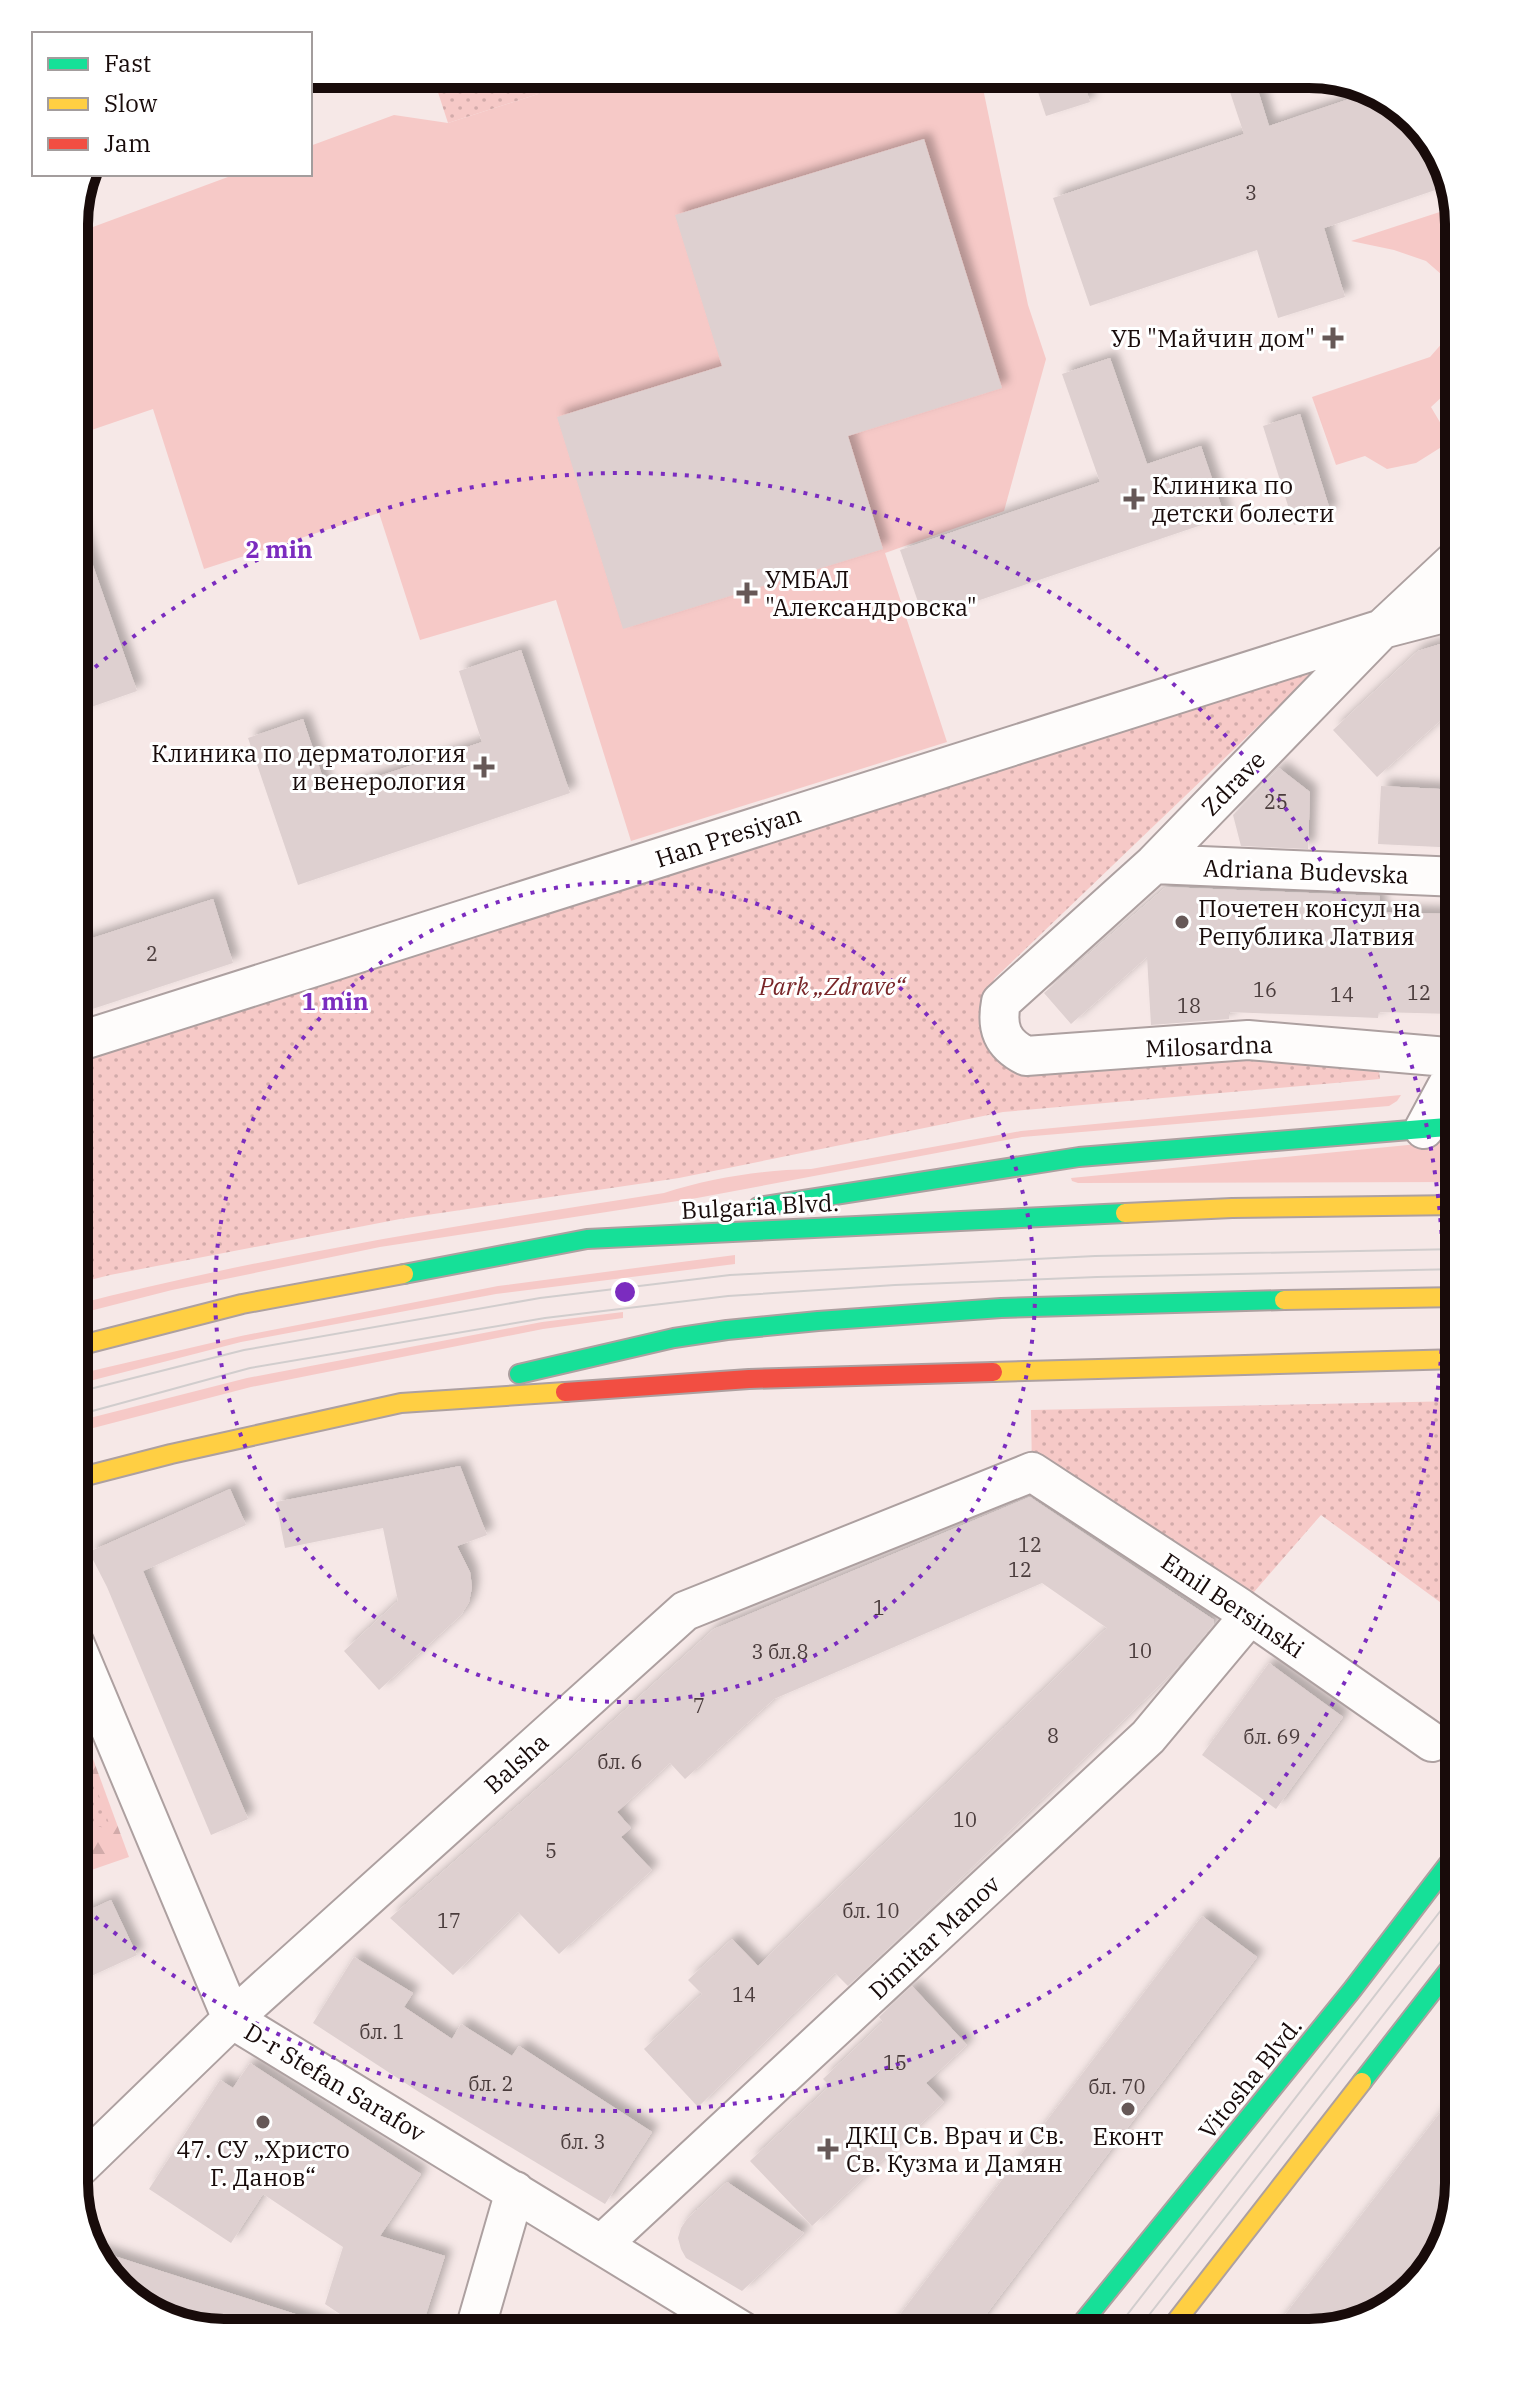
<svg xmlns="http://www.w3.org/2000/svg" width="1533" height="2407" font-family="'IBM Plex Serif',serif">
<style>
.green{fill:#f6c9c7}
.forest{fill:url(#forest-firs)}
.park{fill:url(#park-dots)}
.building{fill:#ded0d0;filter:url(#shadow)}
.lines{fill:none;stroke-linecap:round;stroke-linejoin:round}
.street-casing{stroke:#ada0a0;stroke-width:42}
.fast-casing{stroke:#ada0a0;stroke-width:22}
.slow-casing{stroke:#ada0a0;stroke-width:22}
.jam-casing{stroke:#ada0a0;stroke-width:22}
.street{stroke:#fefcfb;stroke-width:38}
.fast{stroke:#16e098;stroke-width:18}
.slow{stroke:#ffcf43;stroke-width:18}
.jam{stroke:#f24e42;stroke-width:18}
.tram{stroke:#d1cdcd;stroke-width:2}
.ring{fill:none;stroke:#7b2cbf;stroke-width:4;stroke-dasharray:4 8}
.poi-dot{fill:#665857;stroke:#fff;stroke-width:3}
.labels{text-anchor:middle;dominant-baseline:central;stroke-width:6;stroke-linejoin:round;paint-order:stroke}
.number-label{font-size:20px;fill:#4a3c3c}
.poi-label{font-size:24px;fill:#180b0a;stroke:#fff;text-anchor:start}
.street-label{font-size:24px;fill:#180b0a;stroke:#fff}
.park-label{font-size:24px;font-style:italic;fill:#782629;stroke:#fff}
.rim{fill:none;stroke:#180b0a;stroke-width:10}
.centre{fill:#7b2cbf;stroke:#fff;stroke-width:4}
.ring-label{font-size:24px;text-anchor:middle;font-weight:bold;fill:#7b2cbf;stroke:#fff;stroke-width:6;stroke-linejoin:round;paint-order:stroke}
</style>
<defs>
<pattern id="forest-firs" width="22" height="20" patternUnits="userSpaceOnUse" patternTransform="scale(2)"><rect width="22" height="20" fill="#f6c9c7"/><path d="M5 1l3.5 6h-7zM16 11l3.5 6h-7z" fill="#d2abaa"/></pattern>
<pattern id="park-dots" width="8" height="8" patternUnits="userSpaceOnUse" patternTransform="scale(2)"><rect width="8" height="8" fill="#f6c9c7"/><path d="M2 2h.1M6 6h.1" fill="none" stroke="#d2abaa" stroke-width="1.8" stroke-linecap="round"/></pattern>
<filter id="shadow"><feDropShadow dx="7" dy="-7" stdDeviation="4" flood-color="#0004"/></filter>
</defs>
<rect width="100%" height="100%" fill="#f6e8e7"/>
<path class="green" d="M600,74H980L1028,305L1046,359L1004,511L885,553L947,742L631,841L556,600L420,640L379,513L204,569L153,409L74,436V234L236,174H310V146L394,115L448,123Z
M1455,207L1459,224V288H1457L1426,261L1394,250L1351,241Z
M1459,324V381L1431,407L1451,441L1416,463L1387,469L1365,456L1336,465L1312,397L1430,357Z
M1401,1095L1397,1101L1389,1106L1022,1137L697,1198L380,1247L172,1290L74,1315V1305C268,1255 466,1224 664,1193C710,1178 762,1170 811,1169L1021,1131Z
M1459,1140V1182L1078,1183L1072,1181L1071,1178Z
M735,1255V1264L496,1294L241,1342L74,1385V1375L241,1336L498,1286Z
M623,1312V1318L543,1329L251,1387L74,1433V1422L247,1378L542,1322Z"/>
<path class="forest" d="M85,1737L129,1857L74,1876V1740Z"/>
<path class="park" d="M432,74H600L448,123Z
M1325,662L994,979L983,1038L1014,1069L1194,1055L1378,1062L1380,1079L1003,1112L679,1178L400,1219L110,1275L74,1284V1062Z
M1459,1401V1616L1321,1515L1240,1608L1032,1472L1031,1410Z
M80,1743L111,1829L74,1822V1745Z"/>
<path class="building" d="M1032,74H1081L1090,102L1046,116Z
M1224,74H1253L1269,126L1370,92L1392,99L1443,157L1450,185L1324,228L1345,297L1278,318L1257,250L1090,306L1053,198L1244,134Z
M924,139L1002,388L848,436L883,549L623,629L557,417L722,366L675,215Z
M1110,358L1147,464L1201,446L1225,517L924,619L900,550L1100,482L1062,374Z
M1300,414L1331,513L1294,525L1263,426Z
M78,523L137,691L74,713V524Z
M1459,638V714L1441,720L1377,777L1333,730L1418,651Z
M521,650L570,793L298,885L248,738L303,719L328,793L482,742L459,671Z
M1279,768L1310,792L1308,849L1241,846L1233,815Z
M1381,786L1459,790V848L1378,844Z
M1166,887L1380,896L1379,912L1454,914L1452,1014L1379,1012L1378,1018L1229,1012V1019L1151,1025L1147,957L1071,1024L1044,993Z
M213,899L233,963L74,1015V944Z
M460,1466L487,1535L457,1546L470,1572L472,1587L469,1602L461,1615L379,1690L344,1651L398,1601L383,1528L285,1548L276,1502Z
M230,1489L246,1525L143,1571L248,1819L211,1835L107,1587L89,1552Z
M1030,1497L1214,1620L1213,1625L1173,1672L897,1940L848,1986L835,1973L698,2107L644,2049L702,1994L688,1980L732,1939L758,1966L1107,1628L1042,1583L774,1699L685,1779L670,1763L617,1812L631,1828L621,1837L652,1870L559,1954L518,1912L453,1975L390,1918L570,1760L714,1629Z
M1269,1663L1343,1717L1276,1809L1202,1755Z
M111,1900L137,1955L74,1984V1917Z
M1202,1916L1257,1957L972,2333H886Z
M354,1957L413,1993L404,2007L452,2039L461,2024L512,2056L519,2046L652,2132L605,2204L419,2092L313,2023Z
M912,1986L967,2045L926,2083L944,2102L812,2226L750,2161L830,2086L823,2079L883,2022L879,2017Z
M250,2063L421,2174L380,2236L445,2256L420,2333H368L325,2304L343,2247L263,2194L231,2243L149,2189L220,2080L233,2088Z
M1459,2088V2184L1449,2218L1371,2319L1309,2333H1271Z
M727,2182L804,2233L742,2291L686,2258L681,2249L678,2238L681,2228L687,2219Z
M89,2248L336,2327L335,2333H214L141,2308Z"/>
<g class="lines">
<defs>
<path id="street" d="M1154,864L1459,877
M74,1043L1382,629L1459,609
M1459,1058L1248,1040L1026,1056C1002,1044 996,1028 1001,1002L1154,864L1382,629L1459,557
M1424,1129L1459,1064
M74,1642L232,2019L745,2333
M74,2172L232,2019L685,1611L1032,1472L1240,1608L1432,1742
M602,2244L1148,1737L1250,1615
M474,2333L515,2191"/>
<path id="fast" d="M758,1207L1079,1157L1459,1126
M404,1274L587,1239L1125,1213
M519,1374L674,1338L727,1330L818,1321L1001,1308L1284,1300
M1362,2082L1459,1957
M1074,2333L1352,1990L1459,1850"/>
<path id="slow" d="M1125,1213L1232,1208L1459,1205
M1284,1300L1459,1297
M74,1347L242,1304L404,1274
M993,1372L1459,1359
M74,1479L171,1454L401,1403L565,1392
M1167,2333L1362,2082"/>
<path id="jam" d="M565,1392L749,1379L993,1372"/>
</defs>
<use href="#street" class="street-casing"/>
<use href="#fast" class="fast-casing"/>
<use href="#slow" class="slow-casing"/>
<use href="#jam" class="jam-casing"/>
<use href="#street" class="street"/>
<use href="#fast" class="fast"/>
<use href="#slow" class="slow"/>
<use href="#jam" class="jam"/>
<path class="tram" d="M74,1393L244,1350L540,1298L730,1275L1095,1256L1459,1249
M74,1416L250,1368L545,1318L728,1296L895,1285L1097,1277L1459,1269
M1113,2333L1459,1887
M1135,2333L1459,1918"/>
</g>
<g class="ring">
<circle cx="625" cy="1292" r="410"/>
<path d="M77 683A819 819 0 1 1 77 1901"/>
</g>
<g class="poi-dot">
<path d="M1329 326h8v8h8v8h-8v8h-8v-8h-8v-8h8z"/>
<path d="M1130 487h8v8h8v8h-8v8h-8v-8h-8v-8h8z"/>
<path d="M743 581h8v8h8v8h-8v8h-8v-8h-8v-8h8z"/>
<path d="M480 755h8v8h8v8h-8v8h-8v-8h-8v-8h8z"/>
<circle cx="1182" cy="922" r="8"/>
<circle cx="1128" cy="2109" r="8"/>
<circle cx="263" cy="2122" r="8"/>
<path d="M824 2137h8v8h8v8h-8v8h-8v-8h-8v-8h8z"/>
</g>
<g class="labels">
<g class="number-label">
<text x="1251" y="192">3</text>
<text x="1276" y="801">25</text>
<text x="152" y="953">2</text>
<text x="1265" y="989">16</text>
<text x="1419" y="992">12</text>
<text x="1342" y="994">14</text>
<text x="1189" y="1005">18</text>
<text x="1030" y="1544">12</text>
<text x="1020" y="1569">12</text>
<text x="879" y="1607">1</text>
<text x="1140" y="1650">10</text>
<text x="780" y="1651">3 бл.8</text>
<text x="699" y="1705">7</text>
<text x="1053" y="1735">8</text>
<text x="1272" y="1736">бл. 69</text>
<text x="620" y="1761">бл. 6</text>
<text x="965" y="1819">10</text>
<text x="551" y="1850">5</text>
<text x="871" y="1910">бл. 10</text>
<text x="449" y="1920">17</text>
<text x="744" y="1994">14</text>
<text x="382" y="2031">бл. 1</text>
<text x="895" y="2062">15</text>
<text x="491" y="2083">бл. 2</text>
<text x="1117" y="2086">бл. 70</text>
<text x="583" y="2141">бл. 3</text>
</g>
<g class="poi-label">
<text x="1315" y="338" text-anchor="end">УБ "Майчин дом"</text>
<text x="1152" y="485">Клиника по<tspan x="1152" dy="28">детски болести</tspan></text>
<text x="765" y="579">УМБАЛ<tspan x="765" dy="28">"Александровска"</tspan></text>
<text x="466" y="753" text-anchor="end">Клиника по дерматология<tspan x="466" dy="28">и венерология</tspan></text>
<text x="1198" y="908">Почетен консул на<tspan x="1198" dy="28">Република Латвия</tspan></text>
<text x="846" y="2135">ДКЦ Св. Врач и Св.<tspan x="846" dy="28">Св. Кузма и Дамян</tspan></text>
<text x="1128" y="2136" text-anchor="middle">Еконт</text>
<text x="263" y="2149" text-anchor="middle">47. СУ „Христо<tspan x="263" dy="28">Г. Данов“</tspan></text>
</g>
<g class="street-label">
<text transform="translate(1233 783) rotate(-46)">Zdrave</text>
<text transform="translate(728 836) rotate(-18)">Han Presiyan</text>
<text transform="translate(1306 871) rotate(2)">Adriana Budevska</text>
<text transform="translate(1209 1046) rotate(-2)">Milosardna</text>
<text transform="translate(760 1206) rotate(-3)">Bulgaria Blvd.</text>
<text transform="translate(1233 1605) rotate(34)">Emil Bersinski</text>
<text transform="translate(516 1763) rotate(-42)">Balsha</text>
<text transform="translate(934 1937) rotate(-43)">Dimitar Manov</text>
<text transform="translate(1250 2078) rotate(-51)">Vitosha Blvd.</text>
<text transform="translate(335 2082) rotate(31)">D-r Stefan Sarafov</text>
</g>
<g class="park-label">
<text x="832" y="986">Park „Zdrave“</text>
</g>
</g>
<path d="M0 0H1533V2407H0ZM224 88H1309A136 136 0 0 1 1445 224V2183A136 136 0 0 1 1309 2319H224A136 136 0 0 1 88 2183V224A136 136 0 0 1 224 88Z" fill="#fff" fill-rule="evenodd"/>
<path class="rim" d="M224 88H1309A136 136 0 0 1 1445 224V2183A136 136 0 0 1 1309 2319H224A136 136 0 0 1 88 2183V224A136 136 0 0 1 224 88Z"/>
<circle cx="625" cy="1292" r="12" class="centre"/>
<g class="ring-label">
<text x="279" y="558">2 min</text>
<text x="335" y="1010">1 min</text>
</g>
<rect x="32" y="32" width="280" height="144" fill="#ffffff" stroke="#a39d9d" stroke-width="2"/>
<rect x="48" y="58" width="40" height="12" fill="#16e098" stroke="#a39d9d" stroke-width="2"/>
<text x="104" y="72" font-size="24" fill="#180b0a">Fast</text>
<rect x="48" y="98" width="40" height="12" fill="#ffcf43" stroke="#a39d9d" stroke-width="2"/>
<text x="104" y="112" font-size="24" fill="#180b0a">Slow</text>
<rect x="48" y="138" width="40" height="12" fill="#f24e42" stroke="#a39d9d" stroke-width="2"/>
<text x="104" y="152" font-size="24" fill="#180b0a">Jam</text>
</svg>
